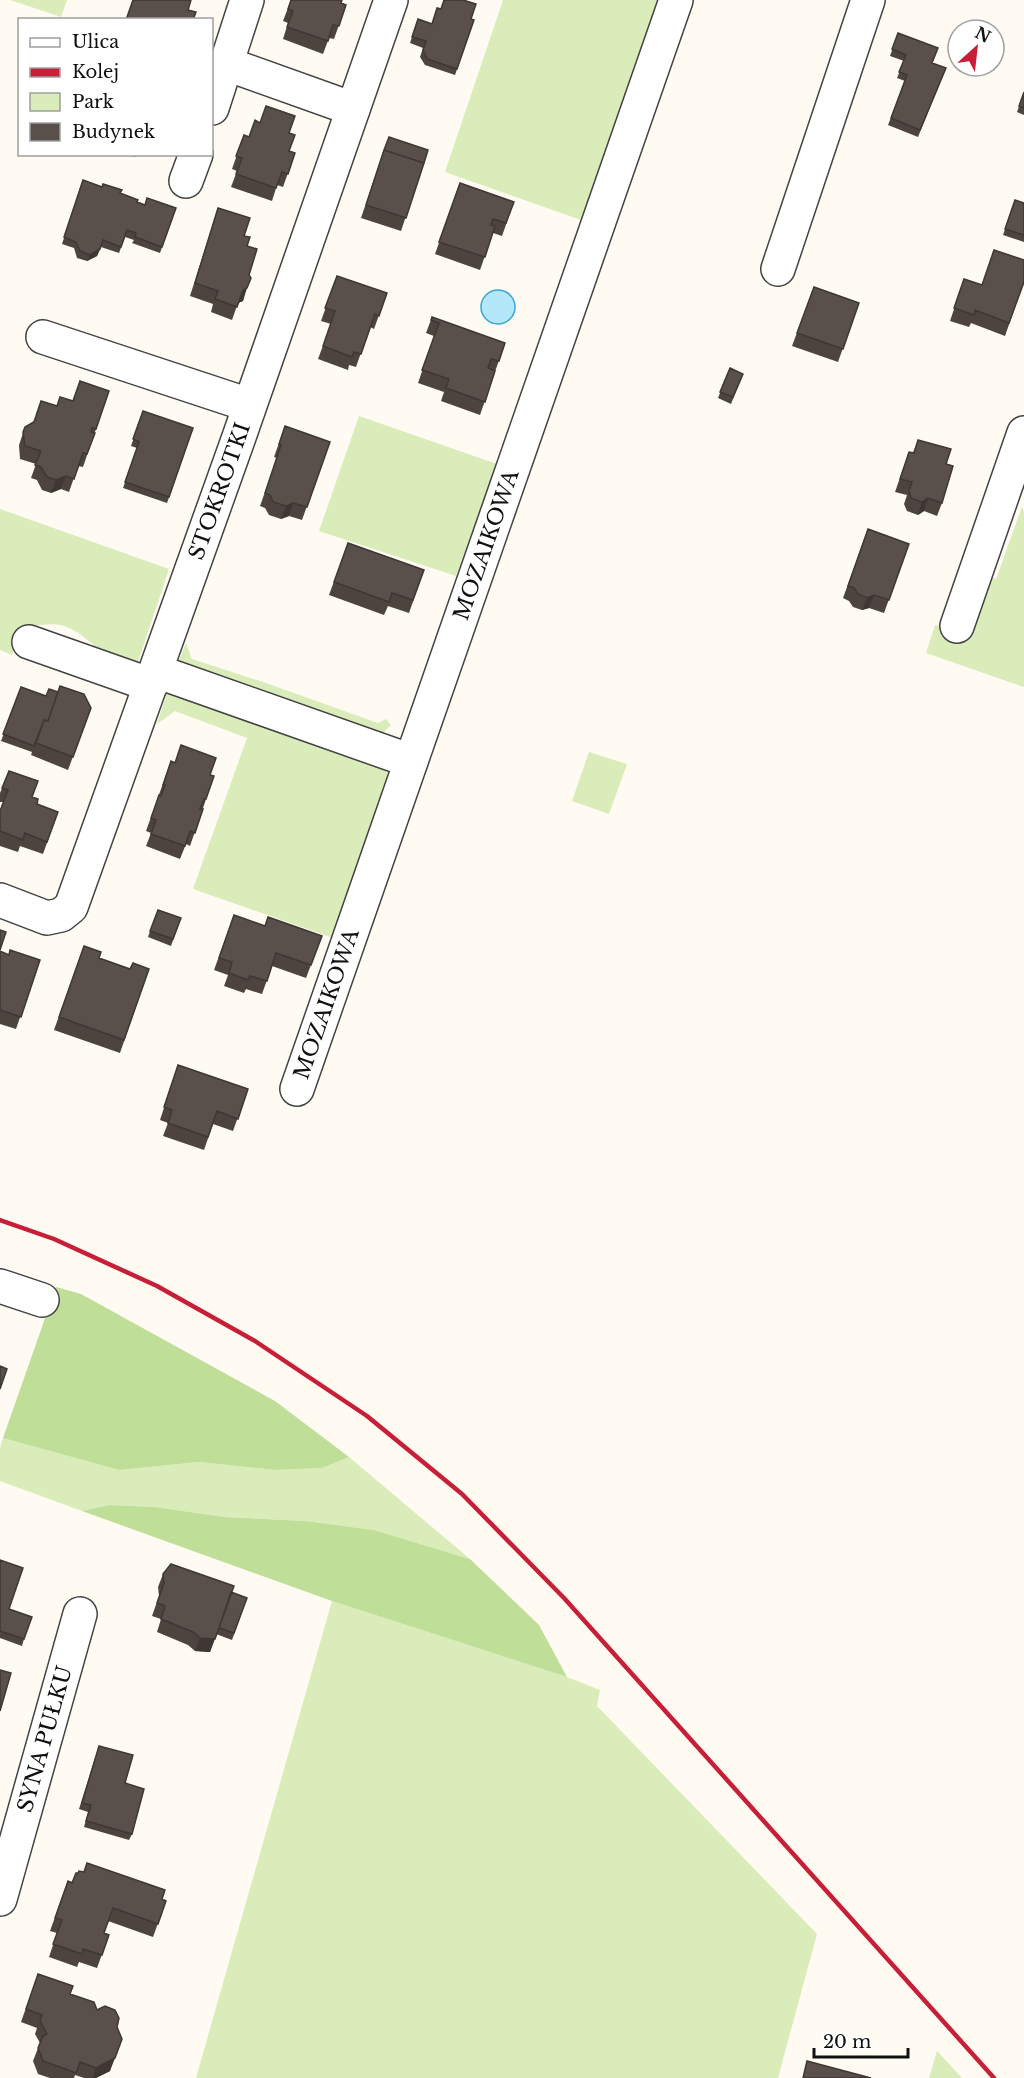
<svg xmlns="http://www.w3.org/2000/svg" width="1024" height="2078" font-family="'Libre Baskerville',serif">
<style>
.green{fill:#d9ecb9}
.forest{fill:#bfde97}
.water{fill:#b4e7f9;stroke:#37a7d4;stroke-width:1.5}
.lines{fill:none;stroke-linecap:round;stroke-linejoin:round}
.minor-casing{stroke:#434343;stroke-width:36}
.minor{stroke:#fff;stroke-width:33}
.rail{stroke:#c81f39;stroke-width:4.5}
.wall{fill:#4d4440}
.shaded-wall{fill:#3e3734}
.building{fill:#594f4b;stroke:#3e3734;stroke-width:1.5}
.labels{text-anchor:middle;dominant-baseline:central;stroke-width:6;stroke-linejoin:round;paint-order:stroke}
.street-label{font-size:21px;fill:#101010;stroke:#fff}
</style>
<rect width="100%" height="100%" fill="#fffbf2"/>
<path class="green" d="M10,0H67L61,17Z
M503,0H658L581,220L445,172Z
M359,416L497,464L456,576L319,531Z
M1022,507L1024,512V687L926,653L935,625L966,637L987,576L996,579Z
M0,509L169,569L138,662C122,661 108,656 95,646C85,638 77,630 64,626C51,622 35,626 22,628L12,655L0,650Z
M186,643L192,659L266,683L378,723L386,719L391,725L384,732L365,734L178,663Z
M186,691L378,763L395,781L336,939L193,889L247,738L175,711L157,724L167,693Z
M589,752L627,764L609,814L572,801Z
M3,1438L119,1470L199,1462L275,1470L322,1468L349,1457L470,1559L374,1530L306,1521L225,1517L155,1507L110,1505L82,1511L0,1481V1448Z
M332,1601L567,1677L600,1690L597,1706L817,1934L778,2078H196Z
M937,2051L962,2078H929Z"/>
<path class="forest" d="M56,1287L81,1294L275,1401L349,1457L322,1468L275,1470L199,1462L119,1470L3,1438Z
M110,1505L155,1507L225,1517L306,1521L374,1530L470,1559L539,1625L567,1677L332,1601L82,1511Z"/>
<path class="water" d="M481 307a17 17 0 1 1 34 0a17 17 0 1 1-34 0Z"/>
<g class="lines">
<defs>
<g id="minor">
<path d="M227,64L353,109"/>
<path d="M212,108L247,0"/>
<path d="M186,181L196,154"/>
<path d="M778,269L868,0"/>
<path d="M43,337L249,405"/>
<path d="M957,626L1024,433"/>
<path d="M29,642L151,685"/>
<path d="M156,671L411,761"/>
<path id="s1" d="M0,900L47,918L61,915L71,907L239,437L391,0"/>
<path id="s2" d="M297,1089L676,0"/>
<path d="M0,1286L42,1300"/>
<path id="s3" d="M0,1899L80,1614"/>
</g>
</defs>
<use href="#minor" class="minor-casing"/>
<use href="#minor" class="minor"/>
<path class="rail" d="M0,1220L54,1239L157,1286L255,1341L367,1416L462,1494L564,1598L994,2078"/>
</g>
<path class="wall" d="M291,0L341,3L346,5L334,39L329,38L323,54L283,39L288,23L283,21Z
M418,19L432,24L471,19L474,20L455,75L425,65L420,57L423,48L410,43Z
M898,33L932,63L946,68L918,137L888,125L905,81L897,78L904,61L890,56Z
M1024,92V115L1017,112Z
M289,133V151L295,153L283,187L277,185L272,201L231,187L237,171L232,169L244,135L249,137Z
M128,154H136L135,157Z
M382,156L424,163L401,231L361,218Z
M83,180L120,193L137,202L145,205L176,208L160,253L132,243L134,240L125,237L119,253L101,247L97,256L87,261L77,258L74,248L62,244Z
M460,183L514,202L502,236L493,233L480,270L435,254Z
M1015,200L1024,203V242L1003,235Z
M218,208L244,236L247,246L249,275L243,301L238,303L232,320L211,312L213,304L190,296Z
M337,276L387,293L374,329L370,327L356,367L349,365L348,370L318,359L331,324L321,321Z
M964,279L982,285L1024,282L1005,336L971,323L969,327L950,321Z
M814,287L859,303L838,362L792,346Z
M432,317L505,343L480,415L441,401L444,392L418,383L434,336L426,333Z
M730,368L743,374L731,404L718,398Z
M109,391L83,467L78,466L69,492L61,489L51,493L42,490L37,480L31,478L36,464L20,459L19,445L25,427L57,406L73,401Z
M143,411L193,428L167,503L123,488L137,448L131,446Z
M285,426L330,442L302,520L289,516L281,519L269,515L265,508L260,506L277,458L274,457Z
M918,440L946,464L942,503L937,516L924,511L918,515L907,511L904,504L907,495L895,492L909,452L913,453Z
M868,529L909,544L884,613L869,608L862,610L853,607L849,601L843,598Z
M348,543L424,570L409,613L388,606L384,615L329,595Z
M21,687L46,696L58,692L91,708L68,770L31,755L32,752L1,741Z
M171,761L214,776L190,846L186,844L180,859L146,846L151,833L146,831Z
M9,771L32,797L37,804L58,812L43,854L20,846L18,852L0,846V811L3,802H0V793Z
M234,915L265,926L322,936L306,978L272,966L262,994L246,989L244,993L224,986L228,975L214,970Z
M181,918L171,946L148,937L150,931Z
M84,946L99,958L130,969H149L120,1053L54,1030Z
M0,951L9,955L40,960L16,1029L0,1024Z
M178,1065L248,1089L233,1131L213,1124L204,1150L163,1136L168,1123L160,1120Z
M0,1560L9,1609L24,1639L22,1646L0,1638Z
M163,1574L231,1592L247,1598L232,1640L216,1634L210,1652L195,1651L188,1645L157,1632L161,1619L152,1616L159,1596L158,1587Z
M97,1752L125,1783L132,1834L129,1840L84,1827L88,1812L79,1809Z
M68,1881L166,1901L153,1937L108,1921L104,1933L109,1935L97,1968L79,1962L77,1967L49,1957L57,1933L50,1931Z
M38,1974L97,2010L117,2027L110,2071L96,2078H84L75,2075L74,2078H50L38,2074L33,2061L40,2043L35,2034L37,2028L21,2022Z"/>
<path class="shaded-wall" d="M100,249L97,256L87,261L90,255Z
M247,288L243,301L238,303L243,290Z
M66,476L61,489L51,493L56,480Z
M928,498L924,511L918,515L922,502Z
M293,503L289,516L281,519L286,506Z
M874,595L869,608L862,610L867,598Z
M200,1638L215,1639L210,1652L195,1651Z
M115,2058L110,2071L96,2078H92L96,2068Z"/>
<path class="building" d="M133,0H191L188,10L196,12L193,20H126Z
M291,0H342L341,3L346,5L339,26L333,25L328,41L287,27L293,11L288,9Z
M444,0H463L476,4L471,19L474,20L457,69L427,59L423,50L426,41L412,37L418,19L432,24L437,8L441,9Z
M898,33L938,48L932,63L946,68L920,130L891,118L907,75L899,72L906,55L892,49Z
M1024,92V108L1019,106Z
M266,106L295,116L289,133L295,135L289,151L295,153L288,174L282,172L276,188L236,174L242,158L236,156L244,135L249,137L255,120L260,123Z
M389,137L428,150L424,163L384,150Z
M384,150L424,163L406,218L366,205Z
M83,180L102,187L103,184L122,190L120,193L138,200L137,202L145,205L147,198L176,208L162,247L135,237L136,233L127,230L121,247L103,240L100,249L90,255L80,251L76,242L64,237Z
M460,183L514,202L506,223L493,219L491,225L495,226L485,257L439,242Z
M1015,200L1024,203V235L1005,229Z
M218,208L250,218L244,236L250,237L247,246L257,249L249,275L251,278L247,288L243,290L237,307L215,299L218,291L195,283Z
M994,250L1024,260V282L1009,323L975,310L974,315L954,308L964,279L982,285Z
M337,276L387,293L379,316L375,314L361,354L354,352L352,357L323,346L335,311L325,308Z
M814,287L859,303L843,349L797,333Z
M432,317L505,343L499,361L491,359L488,368L495,371L485,402L446,388L449,379L422,370L439,323L431,320Z
M730,368L743,374L733,397L720,392Z
M80,381L109,391L96,429L92,428L91,432L95,433L87,454L83,453L74,479L66,476L56,480L47,477L41,467L35,465L41,451L25,446L23,432L25,427L34,422L41,401L57,406L60,397L73,401Z
M143,411L193,428L169,497L125,482L139,442L133,439Z
M285,426L330,442L307,507L293,503L286,506L273,502L270,495L265,493L281,445L279,444Z
M918,440L951,449L946,464L953,466L942,503L928,498L922,502L911,498L909,491L912,482L900,479L909,452L914,453Z
M868,529L909,544L889,600L874,595L867,598L858,594L854,588L848,586Z
M348,543L424,570L413,600L392,593L389,602L334,582Z
M60,686L84,694L91,708L73,757L36,743L44,720L48,721Z
M21,687L46,696L49,689L58,692L48,721L44,720L34,746L3,734Z
M181,745L216,758L210,775L214,776L206,799H204L200,809H203L195,833L190,831L185,846L151,834L156,820L151,818L159,795L161,796L165,785H163L171,761L175,763Z
M9,771L38,781L32,797L38,799L37,804L58,812L47,842L25,833L23,840L0,831V811L8,790L2,788Z
M158,910L181,918L173,939L150,931Z
M234,915L265,926L268,917L322,936L311,965L276,953L267,981L250,976L248,980L229,973L232,962L219,958Z
M0,930L6,932L0,950Z
M84,946L101,952L99,958L130,969L133,963L149,969L124,1040L59,1017Z
M10,950L40,960L21,1017L0,1010V951L9,955Z
M178,1065L248,1089L238,1119L217,1111L208,1137L168,1123L172,1110L164,1107Z
M0,1366L7,1369L0,1389Z
M0,1560L23,1568L9,1609L32,1617L24,1639L0,1631Z
M171,1564L234,1586L215,1639L200,1638L193,1632L161,1619L165,1606L157,1603L164,1583L163,1574Z
M231,1592L247,1598L234,1633L219,1628Z
M0,1670L11,1673L0,1711Z
M99,1746L133,1755L125,1783L144,1789L132,1834L86,1821L91,1805L82,1803Z
M87,1863L165,1890L162,1899L166,1901L158,1924L113,1908L104,1933L109,1935L102,1955L83,1949L82,1954L53,1944L62,1920L55,1918L68,1881L72,1883L76,1873H78L79,1871L84,1872Z
M38,1974L73,1986L70,1994L94,2002L97,2010L105,2006L115,2010L119,2018L117,2027L122,2039L115,2058L96,2068L80,2062L76,2073L43,2061L38,2048L43,2036L47,2034L40,2021L42,2015L26,2009Z
M807,2061L871,2078H803Z"/>
<g class="labels">
<g class="street-label">
<text stroke="none"><textPath href="#s1" startOffset="519">STOKROTKI</textPath></text>
<text stroke="none"><textPath href="#s2" startOffset="576">MOZAIKOWA</textPath></text>
<text stroke="none"><textPath href="#s2" startOffset="90">MOZAIKOWA</textPath></text>
<text stroke="none"><textPath href="#s3" startOffset="166">SYNA PUŁKU</textPath></text>
</g>
</g>
<rect x="18" y="18" width="195" height="138" fill="#ffffff" stroke="#9f9f9f" stroke-width="1.5"/>
<rect x="30" y="38" width="30" height="9" fill="#ffffff" stroke="#9f9f9f" stroke-width="1.5"/>
<text x="72" y="48" font-size="18" fill="#101010">Ulica</text>
<rect x="30" y="68" width="30" height="9" fill="#c81f39" stroke="#9f9f9f" stroke-width="1.5"/>
<text x="72" y="78" font-size="18" fill="#101010">Kolej</text>
<rect x="30" y="93" width="30" height="18" fill="#d9ecb9" stroke="#9f9f9f" stroke-width="1.5"/>
<text x="72" y="108" font-size="18" fill="#101010">Park</text>
<rect x="30" y="123" width="30" height="18" fill="#594f4b" stroke="#9f9f9f" stroke-width="1.5"/>
<text x="72" y="138" font-size="18" fill="#101010">Budynek</text>
<g transform="translate(976 48) rotate(27)"><circle r="28" fill="#ffffff" stroke="#9f9f9f" stroke-width="1.5"/>
<path d="M0-4.5L10 22L0 15L-10 22Z" fill="#c81f39"/>
<text y="-9" font-size="16" font-weight="bold" text-anchor="middle" fill="#101010">N</text>
</g>
<path d="M814 2048v9h94v-9" fill="none" stroke="#101010" stroke-width="3"/>
<text x="823" y="2048" font-size="18" fill="#101010" stroke="#ffffff" stroke-width="4.5" paint-order="stroke">20 m</text>
</svg>
